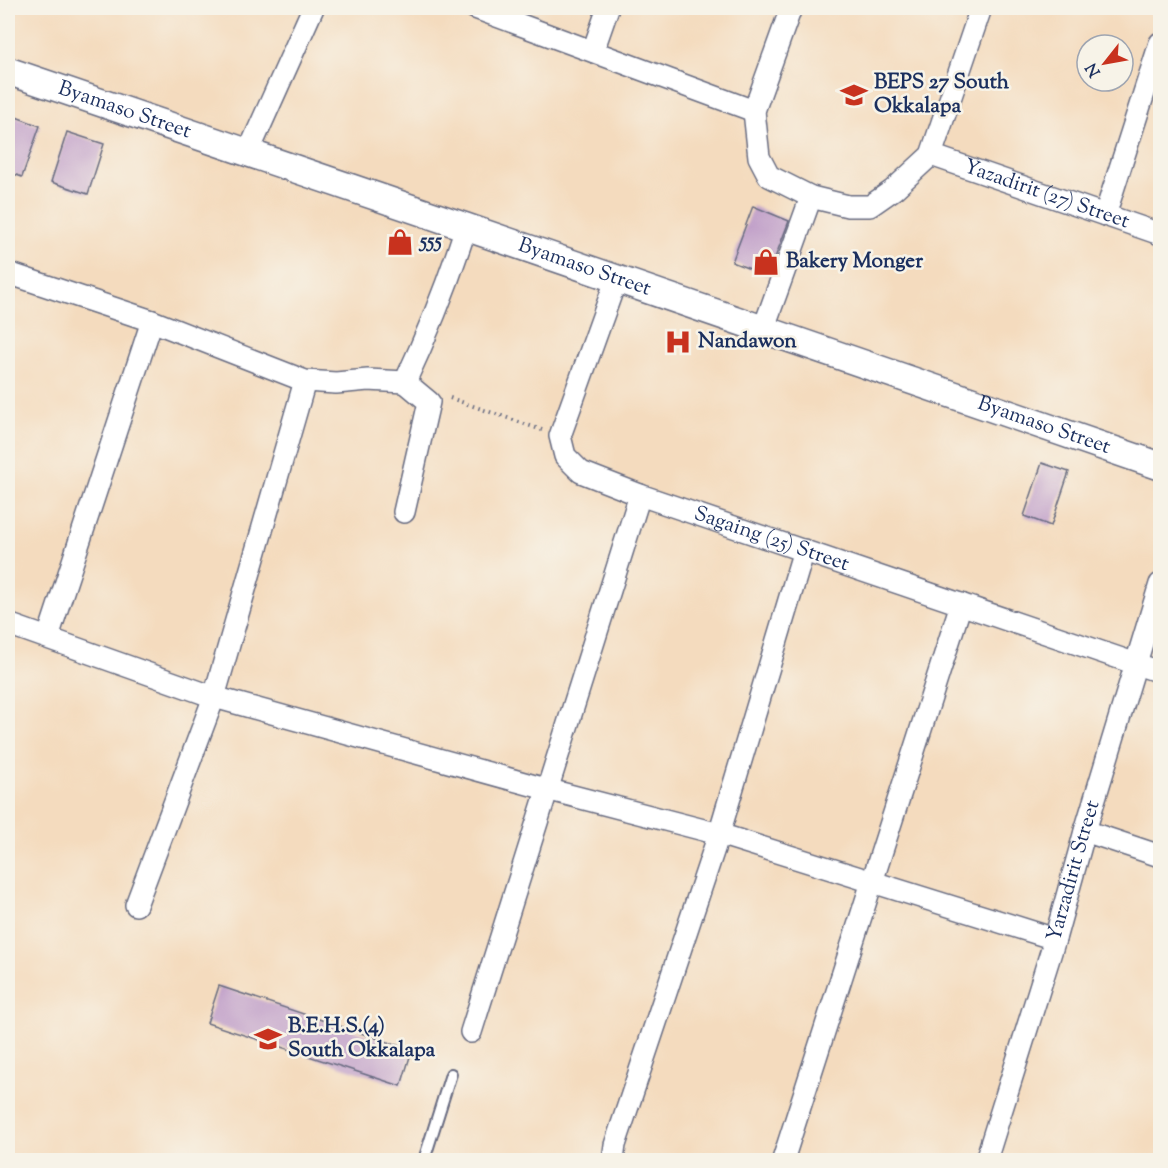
<svg xmlns="http://www.w3.org/2000/svg" width="1168" height="1168" font-family="'Sorts Mill Goudy',serif">
<style>
.building{fill:#c1a0c9}
.lines{fill:none;stroke-linecap:round;stroke-linejoin:round}
.service-casing{stroke:#676b80;stroke-width:14}
.minor-casing{stroke:#676b80;stroke-width:24}
.tertiary-casing{stroke:#676b80;stroke-width:30}
.path{stroke:#676b80;stroke-width:4;stroke-dasharray:1.5 4.5;stroke-linecap:butt}
.service{stroke:#fff;stroke-width:10}
.minor{stroke:#fff;stroke-width:21}
.tertiary{stroke:#fff;stroke-width:27}
.labels{text-anchor:middle;dominant-baseline:central;stroke-width:5;stroke-linejoin:round;paint-order:stroke}
.poi-label{font-size:21px;font-weight:bold;fill:#1b2f5e;stroke:#f7f3e8;text-anchor:start}
.street-label{font-size:21px;fill:#1b2f5e;stroke:#f7f3e8}
</style>
<rect width="100%" height="100%" fill="#f7f3e8"/>
<filter id="ink" filterUnits="userSpaceOnUse"><feTurbulence type="fractalNoise" baseFrequency=".0167" numOctaves="2"/><feDisplacementMap in="SourceGraphic" scale="12" xChannelSelector="R" yChannelSelector="G"/><feConvolveMatrix kernelMatrix="1 2 1 2 8 2 1 2 1" color-interpolation-filters="sRGB"/></filter>
<filter id="wash" filterUnits="userSpaceOnUse"><feTurbulence type="fractalNoise" baseFrequency=".008" numOctaves="4" result="noise"/><feDisplacementMap in="SourceGraphic" scale="24" xChannelSelector="R" yChannelSelector="G"/><feGaussianBlur stdDeviation="1.35" result="paint"/><feColorMatrix in="noise" values="0 0 0 0 0 0 0 0 0 0 0 0 0 0 0 0 0 1.4 0 .05"/><feComposite in="paint" operator="in"/></filter>
<g filter="url(#wash)">
<rect width="100%" height="100%" fill="#f4dbbe"/>
<g id="blocks">
<path class="building" d="M8,114L40,126L22,177L8,172Z
M67,132L104,144L88,194L51,182Z
M753,206L789,221L768,276L732,262Z
M1042,463L1069,472L1051,526L1024,516Z
M219,986L412,1050L401,1086L207,1023Z"/>
</g>
</g>
<g filter="url(#ink)">
<use href="#blocks" fill-opacity="0" stroke="#676b80" stroke-width="1.5"/>
<g class="lines">
<defs>
<path id="service" d="M424,1160L451,1074"/>
<g id="minor">
<path d="M475,8L754,111"/>
<path d="M791,8L754,111L759,157L769,176L811,197L848,206H870L893,190L931,155L981,8"/>
<path d="M593,51L608,8"/>
<path d="M248,153L313,8"/>
<path id="s1" d="M931,155L1160,234"/>
<path d="M1105,215L1160,43"/>
<path d="M8,273L152,321L305,381L336,383L368,380L405,382C429,331 449,280 466,227"/>
<path id="s2" d="M616,280L560,436L565,456L581,472L640,495L1160,672"/>
<path d="M763,330L811,197"/>
<path d="M404,512L429,402L405,382"/>
<path d="M8,624L214,697L546,789L719,834L1055,939"/>
<path d="M48,637L152,321"/>
<path d="M1085,831L1160,856"/>
<path d="M136,905L214,697L305,381"/>
<path d="M471,1032L640,495"/>
<path d="M613,1160L615,1145L719,834L804,550"/>
<path d="M783,1160L961,604"/>
<path id="s3" d="M986,1160L1055,939L1085,831L1160,584"/>
</g>
<g id="tertiary">
<path id="s4" d="M8,71L466,227L1160,466"/>
</g>
</defs>
<use href="#service" class="service-casing"/>
<use href="#minor" class="minor-casing"/>
<use href="#tertiary" class="tertiary-casing"/>
<path class="path" d="M450,398L542,430"/>
<use href="#service" class="service"/>
<use href="#minor" class="minor"/>
<use href="#tertiary" class="tertiary"/>
</g>
</g>
<defs>
<symbol id="school-bare" viewBox="-9 -9 18 18"><path d="M0-5L7-2L0 1L-7-2ZM-4 1L0 2.5L4 1V4Q0 6-4 4Z" fill="#c8321e" stroke="#f7f3e8" stroke-width="2.5" paint-order="stroke"/></symbol>
<symbol id="shop-bare" viewBox="-9 -9 18 18"><path d="M-5-2.5h2.3a2.7 3.5 0 0 1 5.4 0H5L5.5 6h-11ZM-1.5-2.5h3a1.5 2.3 0 0 0-3 0Z" fill="#c8321e" stroke="#f7f3e8" stroke-width="2.5" paint-order="stroke"/></symbol>
<symbol id="hospital-bare" viewBox="-9 -9 18 18"><path d="M-5-5h3v3.5h4V-5h3V5h-3V1.5h-4V5h-3Z" fill="#c8321e" stroke="#f7f3e8" stroke-width="2.5" paint-order="stroke"/></symbol>
</defs>
<g fill-rule="evenodd">
<use href="#school-bare" x="835" y="76" width="38" height="38"/>
<use href="#shop-bare" x="381" y="223" width="38" height="38"/>
<use href="#shop-bare" x="747" y="243" width="38" height="38"/>
<use href="#hospital-bare" x="659" y="323" width="38" height="38"/>
<use href="#school-bare" x="249" y="1020" width="38" height="38"/>
</g>
<g class="labels">
<g class="poi-label">
<text x="874" y="83">BEPS 27 South<tspan x="874" dy="24">Okkalapa</tspan></text>
<text x="420" y="242">555</text>
<text x="786" y="262">Bakery Monger</text>
<text x="698" y="342">Nandawon</text>
<text x="288" y="1027">B.E.H.S.(4)<tspan x="288" dy="24">South Okkalapa</tspan></text>
</g>
<g class="street-label">
<text stroke="none"><textPath href="#s4" startOffset="123">Byamaso Street</textPath></text>
<text stroke="none"><textPath href="#s1" startOffset="122">Yazadirit (27) Street</textPath></text>
<text stroke="none"><textPath href="#s4" startOffset="609">Byamaso Street</textPath></text>
<text stroke="none"><textPath href="#s4" startOffset="1095">Byamaso Street</textPath></text>
<text stroke="none"><textPath href="#s2" startOffset="411">Sagaing (25) Street</textPath></text>
<text stroke="none"><textPath href="#s3" startOffset="302">Yarzadirit Street</textPath></text>
</g>
</g>
<rect width="1168" height="1168" fill="none" stroke="#f7f3e8" stroke-width="30"/>
<g transform="translate(1105 63) rotate(239)"><circle r="28" fill="#f7f3e8" stroke="#9fa5b1" stroke-width="1.5"/>
<path d="M0-4.5L10 22L0 15L-10 22Z" fill="#c8321e"/>
<text y="-9" font-size="16" font-weight="bold" text-anchor="middle" fill="#1b2f5e">N</text>
</g>
</svg>
